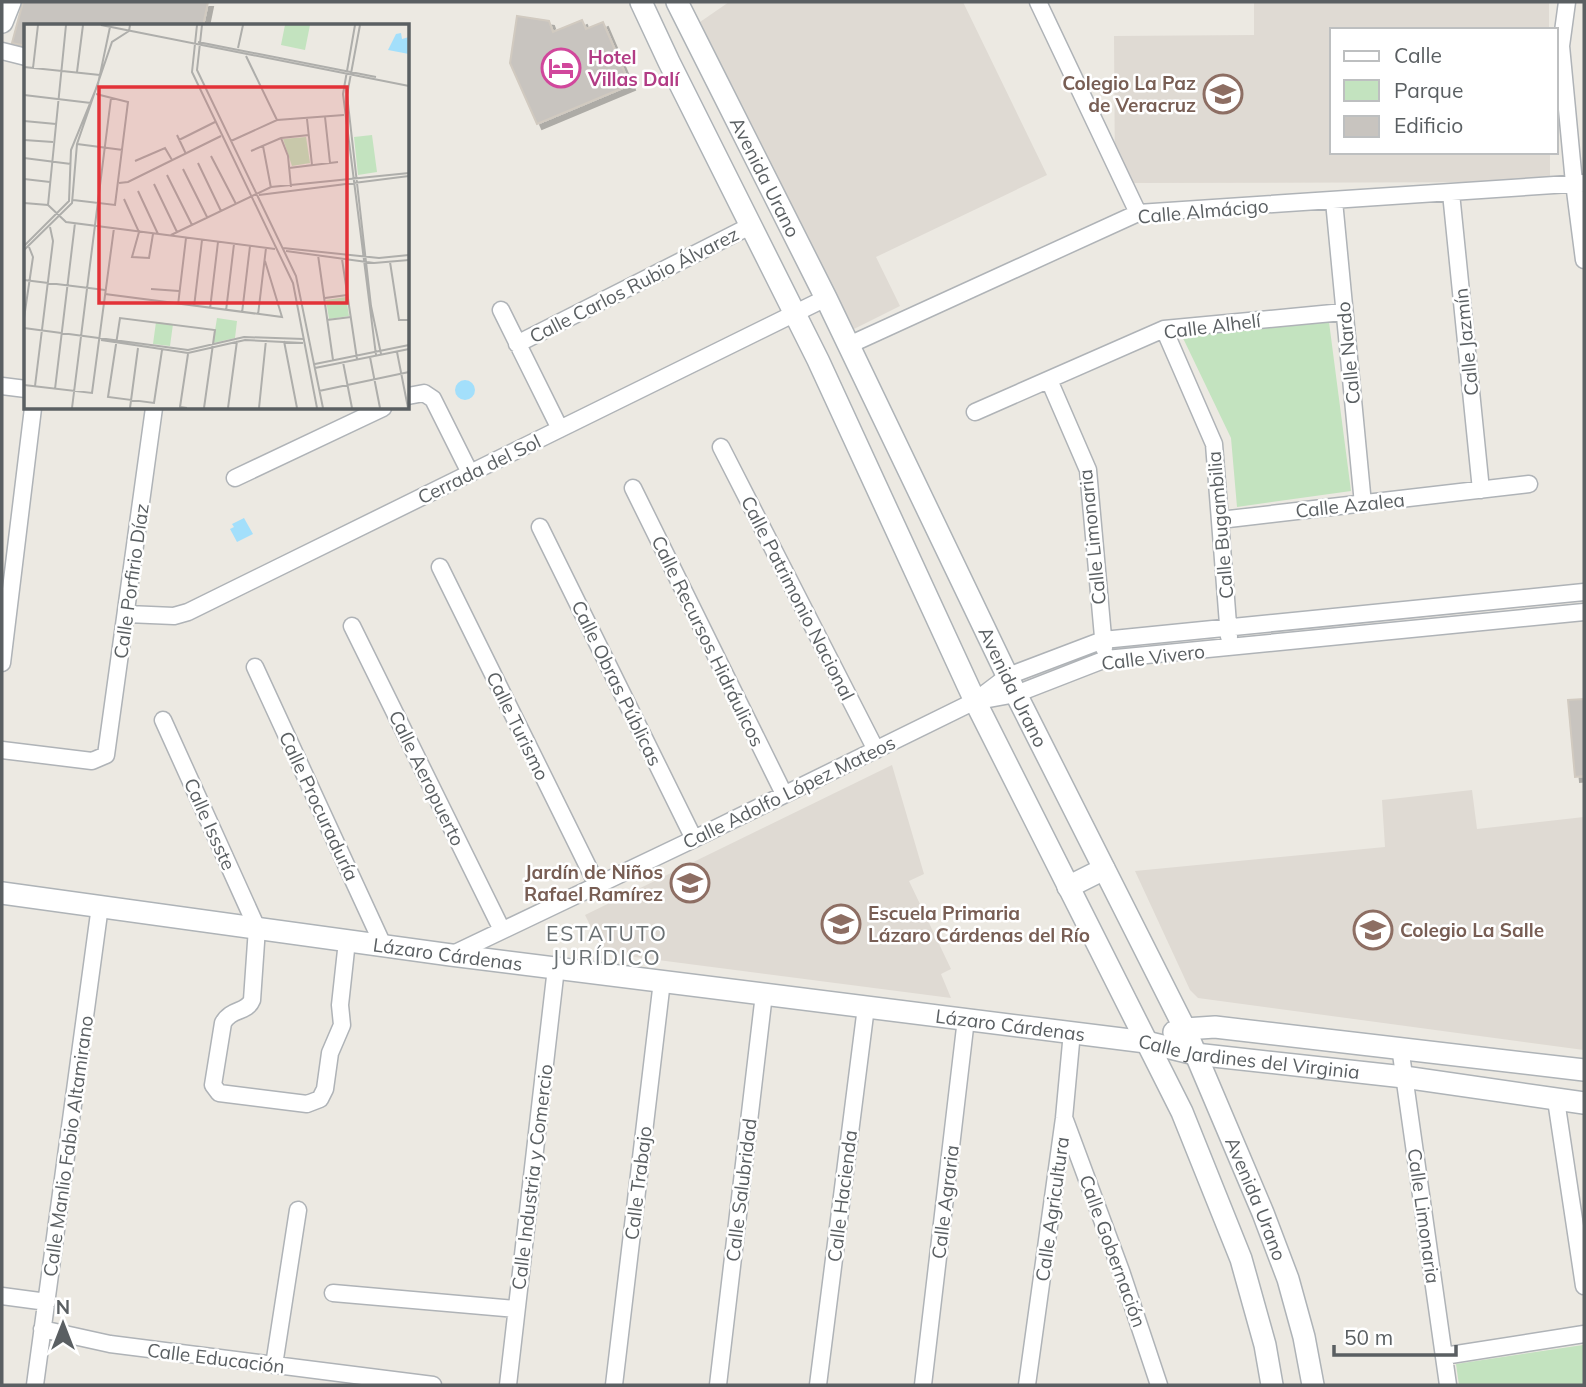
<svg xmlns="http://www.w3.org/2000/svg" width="1586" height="1387" font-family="Mulish,sans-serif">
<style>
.education{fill:#dfdad3}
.green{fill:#c3e3bf}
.water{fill:#a3dffb}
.building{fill:#c8c4bf;stroke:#d1cac0;stroke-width:2;filter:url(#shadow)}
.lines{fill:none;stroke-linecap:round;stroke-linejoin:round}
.street-casing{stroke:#afb3b7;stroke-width:19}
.secondary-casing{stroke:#aeb3b7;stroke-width:24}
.street{stroke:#fff;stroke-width:16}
.secondary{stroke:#fff;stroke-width:21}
.labels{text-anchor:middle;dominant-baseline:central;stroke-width:5;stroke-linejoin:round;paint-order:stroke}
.hotel-label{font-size:19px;font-weight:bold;fill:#b23c85;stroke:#fff;text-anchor:start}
.education-label{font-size:19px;font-weight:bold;fill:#785e54;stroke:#fff;text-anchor:end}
.street-label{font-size:19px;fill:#5a5f62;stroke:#fff}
.neighbourhood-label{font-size:21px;letter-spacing:2px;fill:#6b7174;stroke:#fff}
.inset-road{fill:none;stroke:#aeaeab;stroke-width:2}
.view{fill:#e23238;fill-opacity:0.15;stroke:#e23238;stroke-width:3.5}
.inset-edge{fill:none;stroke:#5a5f62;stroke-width:3.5}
</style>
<defs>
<filter id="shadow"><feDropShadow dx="5" dy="5" stdDeviation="0" flood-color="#0004"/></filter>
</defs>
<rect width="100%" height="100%" fill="#ece9e2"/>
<path class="education" d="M729,2H963L1047,175L876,257L900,306L854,329L700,22Z
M1254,2H1549V30H1332V152H1550V182L1115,183L1114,36L1254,35Z
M892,765L924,874L909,881L951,969L941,974L951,998L604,953L585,915Z
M1472,790L1477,829L1584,817V1050L1198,998L1190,990L1135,871L1385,847L1382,800Z"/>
<path class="green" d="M1329,322L1351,491L1237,507L1231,438L1182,336Z
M1583,1345L1584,1385H1459L1456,1364Z"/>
<path class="water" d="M455 390a10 10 0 1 1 20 0a10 10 0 1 1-20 0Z
M244,518L253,534L237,542L230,529L234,527L232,524Z"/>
<path class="building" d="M23,2H208L203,26H26V46L12,43Z
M517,16L549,21L553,32L582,20L586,29L603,22L630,85L537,124L510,63Z
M1584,699V776L1575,777L1568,700Z"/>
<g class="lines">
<defs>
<path id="street" d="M1038,2L1138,213
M1567,2L1561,46L1574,183L1584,260
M2,51L26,57
M1451,193L1481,490
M1334,201L1363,504
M501,310L560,429
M1164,329L1214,444L1229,637
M517,344L752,225
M849,345L1138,213L1584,183
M1049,380L1088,470L1104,648
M2,386L26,389
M408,396L424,393L433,399L470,473
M975,412L1164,329L1343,312
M721,447L876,750
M235,478L383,408
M633,488L784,794
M1220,520L1529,484
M540,527L694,839
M440,567L597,885
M127,614L174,616L188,612L826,298
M352,626L502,930
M2,663L33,408
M255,667L383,945
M978,701L1016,694L1106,659L1584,612
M163,720L257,928L252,1000C247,1013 231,1008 223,1023L213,1085L219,1093L307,1104L320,1099L325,1089L330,1053L342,1025L340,1005L347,941
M2,750L92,761L106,755L154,408
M451,955L694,839L975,701L1008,676L1103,640L1584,592
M1400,1047L1448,1385
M1556,1100L1584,1286
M1065,1120L1121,1271L1159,1385
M333,1293L516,1309
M2,1296L47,1302
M42,1329L110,1344L433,1385
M1444,1356L1584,1334
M274,1365L298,1210
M35,1385L100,906
M508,1385L556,968
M614,1385L662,981
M718,1385L764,994
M818,1385L866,1007
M923,1385L966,1019
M1027,1385L1064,1118L1072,1032"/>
<g id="secondary">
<path d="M641,2L669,62L818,360L975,701L1182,1112L1241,1259L1265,1345L1272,1385"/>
<path id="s1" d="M677,2L826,298L1016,694L1185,1029L1263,1213L1288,1279L1304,1337L1313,1385"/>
<path d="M2,22L10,2"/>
<path d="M1068,887L1104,869"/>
<path id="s2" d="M2,893L451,955L1146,1042L1195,1054L1404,1077L1584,1103"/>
<path d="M1174,1032L1185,1029L1215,1027L1584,1070"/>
</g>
</defs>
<use href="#street" class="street-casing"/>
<use href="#secondary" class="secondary-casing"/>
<use href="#street" class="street"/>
<use href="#secondary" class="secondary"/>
</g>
<defs>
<symbol id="hotel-ring" viewBox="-11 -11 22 22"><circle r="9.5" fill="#fff" stroke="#d1479c" stroke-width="1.5"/><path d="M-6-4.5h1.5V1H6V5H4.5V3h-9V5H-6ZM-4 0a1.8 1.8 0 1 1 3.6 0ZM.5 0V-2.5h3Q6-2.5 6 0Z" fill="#d1479c"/></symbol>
<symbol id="school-ring" viewBox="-11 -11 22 22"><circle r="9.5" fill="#fff" stroke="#8d6e63" stroke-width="1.5"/><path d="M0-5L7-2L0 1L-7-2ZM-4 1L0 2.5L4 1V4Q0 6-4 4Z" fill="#8d6e63"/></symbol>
<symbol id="university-ring" viewBox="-11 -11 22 22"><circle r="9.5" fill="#fff" stroke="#8d6e63" stroke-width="1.5"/><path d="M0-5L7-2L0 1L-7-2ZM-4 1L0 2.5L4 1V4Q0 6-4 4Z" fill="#8d6e63"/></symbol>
</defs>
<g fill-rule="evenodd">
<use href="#hotel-ring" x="539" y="46" width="44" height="44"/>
<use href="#school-ring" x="1201" y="72" width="44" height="44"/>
<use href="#school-ring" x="668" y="861" width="44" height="44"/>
<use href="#school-ring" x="819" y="902" width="44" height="44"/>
<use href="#university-ring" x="1351" y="908" width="44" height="44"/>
</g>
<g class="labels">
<g class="hotel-label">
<text x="588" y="57">Hotel<tspan x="588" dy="22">Villas Dalí</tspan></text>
</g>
<g class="education-label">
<text x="1196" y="83">Colegio La Paz<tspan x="1196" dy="22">de Veracruz</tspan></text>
<text x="663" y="872">Jardín de Niños<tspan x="663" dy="22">Rafael Ramírez</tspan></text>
<text x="868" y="913" text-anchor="start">Escuela Primaria<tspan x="868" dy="22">Lázaro Cárdenas del Río</tspan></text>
<text x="1400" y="930" text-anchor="start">Colegio La Salle</text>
</g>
<g class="street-label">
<text stroke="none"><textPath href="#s1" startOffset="196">Avenida Urano</textPath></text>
<text transform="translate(1203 211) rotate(-5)">Calle Almácigo</text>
<text transform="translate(634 285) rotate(-27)">Calle Carlos Rubio Álvarez</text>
<text transform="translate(1212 326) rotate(-7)">Calle Alhelí</text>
<text transform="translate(1466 342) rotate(-96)">Calle Jazmín</text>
<text transform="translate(1348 353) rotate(-96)">Calle Nardo</text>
<text transform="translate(479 469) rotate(-26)">Cerrada del Sol</text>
<text transform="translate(1350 505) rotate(-6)">Calle Azalea</text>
<text transform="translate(1220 525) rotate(-95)">Calle Bugambilia</text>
<text transform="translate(1092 537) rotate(-96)">Calle Limonaria</text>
<text transform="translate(131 581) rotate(-82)">Calle Porfirio Díaz</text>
<text transform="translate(798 598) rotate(63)">Calle Patrimonio Nacional</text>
<text transform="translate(708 641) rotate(64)">Calle Recursos Hidráulicos</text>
<text transform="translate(1153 657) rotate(-7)">Calle Vivero</text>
<text transform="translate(617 683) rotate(64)">Calle Obras Públicas</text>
<text stroke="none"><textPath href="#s1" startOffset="763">Avenida Urano</textPath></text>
<text transform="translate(518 726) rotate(64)">Calle Turismo</text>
<text transform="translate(427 778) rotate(64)">Calle Aeropuerto</text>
<text transform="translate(789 792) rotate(-26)">Calle Adolfo López Mateos</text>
<text transform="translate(319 806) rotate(65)">Calle Procuraduría</text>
<text transform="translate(210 824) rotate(66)">Calle Issste</text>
<text stroke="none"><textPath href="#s2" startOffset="450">Lázaro Cárdenas</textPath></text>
<text stroke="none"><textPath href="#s2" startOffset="1017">Lázaro Cárdenas</textPath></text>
<text stroke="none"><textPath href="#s2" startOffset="1258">Calle Jardines del Virginia</textPath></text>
<text transform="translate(68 1146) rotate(-82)">Calle Manlio Fabio Altamirano</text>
<text transform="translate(532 1177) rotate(-83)">Calle Industria y Comercio</text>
<text transform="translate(638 1183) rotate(-83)">Calle Trabajo</text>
<text transform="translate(741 1190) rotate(-83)">Calle Salubridad</text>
<text transform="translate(842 1196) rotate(-83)">Calle Hacienda</text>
<text stroke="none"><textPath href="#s1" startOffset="1330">Avenida Urano</textPath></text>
<text transform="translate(945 1202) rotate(-83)">Calle Agraria</text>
<text transform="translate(1052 1209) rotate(-82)">Calle Agricultura</text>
<text transform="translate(1424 1216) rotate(82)">Calle Limonaria</text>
<text transform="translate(1113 1251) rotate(70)">Calle Gobernación</text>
<text transform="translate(216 1358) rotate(7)">Calle Educación</text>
</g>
<g class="neighbourhood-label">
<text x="607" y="933">ESTATUTO<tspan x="607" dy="24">JURÍDICO</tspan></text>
</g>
</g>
<g transform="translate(24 24)">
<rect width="385" height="385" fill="#ece9e2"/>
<path d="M261,1H286L281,26L257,21ZM348,111L353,148L334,151L330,113ZM282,113L286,139L268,142L259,115ZM322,273L325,292L305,295L302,276ZM193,294L213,297L211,314L189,319ZM132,298L149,300L146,322L129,320Z" fill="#c3e3bf"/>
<path d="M377,9L378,15L385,13V30L364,26L372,10Z" fill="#a3dffb"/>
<path class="inset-road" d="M77,1L385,62M173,1L168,48L269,259L293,384M178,1L173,46L272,252L299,384M331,1L319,70L352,331M336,1L323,71L347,282L357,330M174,18L352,53M214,24L219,1M222,32L253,96M0,43L76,51M9,44L14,1M53,48L59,1M0,71L67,79M301,93L306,139M283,95L288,141M0,97L32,100M153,111L162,130M257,114L264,132L267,163M0,116L29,118M155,116L191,98M207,117L253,96L320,91M53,120L99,126M239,122L247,164M227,127L257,114L285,111M187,132L212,180M0,134L47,140M111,137L141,124L148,136M174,139L197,187M265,144L314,138M159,145L183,193M143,151L168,201M0,155L26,158M95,159L104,158L197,112M130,160L153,208M114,167L134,210M235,171L385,152M100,175L115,208L108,233L125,234L129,210M49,176L91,181L104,78L72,70M0,179L24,181L42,198L251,225M24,181L42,1M147,211L247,163L385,149M0,222L45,177L47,126L74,60L86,3M259,224L355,234L385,231M0,226L48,179L53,120L88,18L105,7L106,1M262,227L350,239L385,236M294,231L309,336M318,235L333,335M366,238L375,296H385M0,256L81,266M127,265L155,267M81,270L258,293L241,237M301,274L323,271M154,281L162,214M170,283L178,216M186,285L194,218M202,287L210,220M218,289L226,222M234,291L242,224M0,294L9,233L5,223M303,296L327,293M0,304L164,326L220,313L280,315M77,316L164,329L221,316L279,319M260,317L273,384M138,326L130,379L84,373L96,294L191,306L180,384M373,328L384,384M346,333L356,384M319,338L328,384M291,340L385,321M291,344L385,325M0,361L68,369L90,204M11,362L29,217L26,203M31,365L51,199M295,367L385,348M48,384L87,74M106,384L114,324M163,384L156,383L164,330M204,384L213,317M235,384L242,316"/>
<path class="view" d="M75,63H323V279H75Z"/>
<rect width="385" height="385" class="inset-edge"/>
</g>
<rect width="1586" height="1387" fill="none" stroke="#5a5f62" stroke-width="7"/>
<rect x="1330" y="28" width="228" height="126" fill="#ffffff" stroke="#bdbfc0" stroke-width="2"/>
<rect x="1344" y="51" width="35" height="10" fill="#ffffff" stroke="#bdbfc0" stroke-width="2"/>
<text x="1394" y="63" font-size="21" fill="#5a5f62">Calle</text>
<rect x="1344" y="80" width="35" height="21" fill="#c3e3bf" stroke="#bdbfc0" stroke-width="2"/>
<text x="1394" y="98" font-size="21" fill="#5a5f62">Parque</text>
<rect x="1344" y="116" width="35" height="21" fill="#c8c4bf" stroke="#bdbfc0" stroke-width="2"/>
<text x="1394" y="133" font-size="21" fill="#5a5f62">Edificio</text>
<g transform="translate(63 1324)" stroke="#ffffff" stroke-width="5" paint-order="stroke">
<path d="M0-5L12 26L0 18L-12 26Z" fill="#5a5f62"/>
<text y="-10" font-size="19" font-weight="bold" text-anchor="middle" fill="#5a5f62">N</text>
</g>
<path d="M1334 1345v10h122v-10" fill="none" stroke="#5a5f62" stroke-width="3.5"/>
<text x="1344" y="1345" font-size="21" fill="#5a5f62" stroke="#ffffff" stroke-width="5" paint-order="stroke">50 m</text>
</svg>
